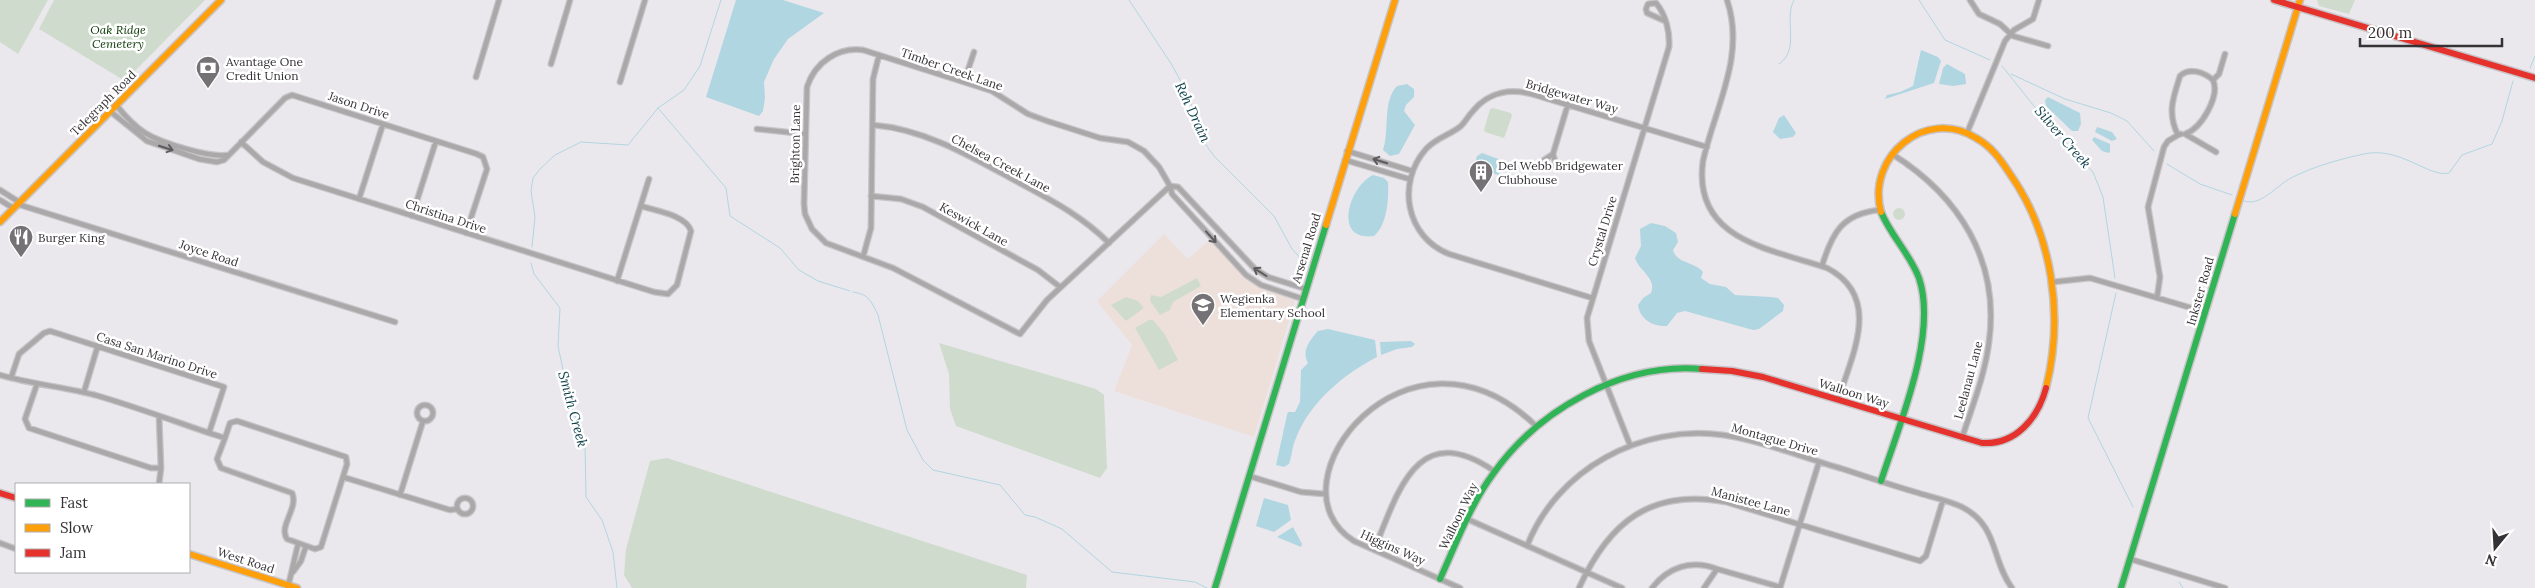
<svg xmlns="http://www.w3.org/2000/svg" width="2535" height="588" font-family="Lora,serif">
<style>
.education{fill:#ede0db}
.green{fill:#cfdccd}
.water{fill:#b0d6e2}
.lines{fill:none;stroke-linecap:round;stroke-linejoin:round}
.stream{stroke:#b0d6e2;stroke-width:1}
.street-casing{stroke:#c7c4c8;stroke-width:7}
.fast-casing{stroke:#c7c4c8;stroke-width:9}
.slow-casing{stroke:#c7c4c8;stroke-width:9}
.jam-casing{stroke:#c7c4c8;stroke-width:9}
.street{stroke:#aaa8a9;stroke-width:4.5}
.fast{stroke:#30b455;stroke-width:6}
.slow{stroke:#ff9f0a;stroke-width:6}
.jam{stroke:#e5322d;stroke-width:6}
.oneway{stroke:#5e5b5e}
.labels{text-anchor:middle;dominant-baseline:central;stroke-width:5;stroke-linejoin:round;paint-order:stroke}
.park-label{font-size:12px;font-style:italic;fill:#0b3704;stroke:#fff}
.poi-label{font-size:12px;fill:#353236;stroke:#fff;text-anchor:start}
.street-label{font-size:12px;fill:#353236;stroke:#fff}
.water-label{font-size:14px;font-style:italic;fill:#11434e;stroke:#fff}
</style>
<rect width="100%" height="100%" fill="#ebe8ed"/>
<path class="education" d="M1164,234L1188,259L1209,240L1250,281L1264,288L1291,297L1295,301L1254,437L1114,391L1132,345L1097,301Z"/>
<path class="green" d="M0,0H48L18,54L0,42Z
M54,0H205L125,81L39,29Z
M2317,0H2355L2349,14L2319,6Z
M1493,108L1511,113L1512,116L1504,138L1485,132L1484,130L1490,109Z
M1893 214a6 6 0 1 1 12 0a6 6 0 1 1-12 0Z
M1197,278L1201,286L1173,302L1170,310L1160,315L1150,301L1151,295L1161,297Z
M1126,297L1138,301L1144,308L1126,321L1111,305Z
M1149,320H1153L1164,333L1178,360L1159,370L1135,328Z
M939,343L1096,389L1104,395L1107,468L1100,478L956,426L950,409L949,374Z
M667,458L1027,575L1026,588H632L624,575L626,549L650,461Z"/>
<path class="water" d="M736,0H783L824,13L788,39L774,59L764,82L765,98L763,111L759,116L706,97Z
M1921,50L1938,57L1941,61L1934,83L1885,99L1887,95L1900,92L1913,86Z
M1947,64L1965,74L1966,84L1953,86L1939,84L1943,68Z
M1407,84L1414,89V97L1406,105L1404,111L1415,125L1399,154L1390,156L1383,150C1390,129 1382,102 1397,86Z
M2048,97L2080,113L2081,124L2078,131H2072L2046,106L2045,100Z
M1784,115L1796,133L1793,137L1780,139L1773,132L1779,118Z
M2097,127L2112,132L2117,139L2112,141L2095,132Z
M2094,137L2110,144V152L2108,153L2102,151L2092,140Z
M1482,153L1501,160L1499,175L1491,173V170L1487,169L1485,171L1474,167L1477,156Z
M1373,175L1384,178L1388,182C1389,199 1387,225 1374,236C1332,242 1349,186 1373,175Z
M1651,223L1665,226L1676,233L1678,242L1673,250C1677,264 1694,261 1703,272L1701,278L1710,284L1726,287L1735,295L1771,297L1778,298L1784,305L1783,311L1759,329L1753,330L1685,311L1677,313L1667,326C1654,327 1640,320 1638,305L1643,298L1651,293C1657,278 1639,271 1635,258L1641,246L1640,229Z
M1328,329L1375,340L1377,357C1344,374 1310,402 1296,438C1292,447 1292,456 1289,464L1284,467L1276,465L1287,415L1288,412H1295L1300,402L1301,370L1308,363C1301,351 1310,340 1318,331Z
M1411,341L1415,344L1412,347L1397,349L1381,355L1380,342Z
M1264,498L1288,505L1291,520L1274,532L1256,526Z
M1293,527L1302,544L1301,547L1277,537Z"/>
<g class="lines">
<path class="stream" d="M1129,0L1172,65L1188,95L1204,142L1214,156L1274,216L1292,249L1305,263
M1919,0L1945,40L1990,60
M1779,64C1801,49 1783,20 1794,0
M2002,66L2042,116L2093,172L2103,197L2115,278
M2530,68L2535,56
M2011,74L2065,99L2111,113L2127,121L2154,151
M658,108L726,188L730,216L780,248L799,270L818,281L850,291
M2167,164L2200,184L2232,195
M2244,201C2261,207 2277,185 2291,178C2312,167 2340,159 2364,154C2400,146 2429,178 2449,173L2462,155L2492,144L2502,121L2513,81
M532,247L535,217L531,191L533,178L540,169L555,155L581,142L628,145L658,108L684,90L700,66L721,0
M531,263L534,274L560,308L558,346L569,398L585,445L586,497L602,520L613,552L617,588
M853,292C869,294 871,301 878,315L907,430L923,460L933,470L1000,485L1025,515L1035,517L1062,529L1112,572L1195,582L1207,588
M2116,293L2088,418L2133,507
M2179,582L2183,588"/>
<defs>
<path id="street" d="M1727,0C1746,56 1715,107 1703,161C1692,241 1772,249 1827,268C1883,297 1852,355 1838,400
M1970,0L1979,14L2000,24L2013,36L2048,46
M551,64L570,0
M476,77L499,0
M620,82L645,0
M964,82L974,52
M117,106C125,116 134,126 145,133C161,143 210,158 228,155
M111,112L147,141L199,159L217,162L224,160L285,98L292,95L477,154L483,157L487,169L466,233
M873,125C924,129 970,156 1014,180C1049,199 1081,215 1109,243
M757,129L805,134
M1967,133L2005,41L2014,30L2033,19L2039,0
M2181,134L2178,135C2167,113 2173,98 2180,76C2189,67 2204,72 2213,80
M241,142L263,162L293,178L654,292L668,294L677,285L691,231C686,215 656,211 641,206
M1347,151L1412,171
M2216,152L2185,134C2202,128 2220,96 2213,80L2219,74L2225,54
M1553,154L1556,165L1548,168L1544,165V160L1553,154L1568,104
M1892,154C1959,196 2000,260 1989,342C1985,375 1972,407 1962,438
M1345,160L1409,179
M1170,186L1047,300L1020,334L893,268L826,243L812,229L805,214L804,204L807,87C815,62 838,47 863,50L992,91L1028,114L1047,121L1100,138L1128,142L1144,151L1159,167L1170,186L1172,194L1246,275L1261,285L1303,299
M1170,186L1178,187L1255,269L1268,277L1306,289
M0,190L19,202
M871,196L901,199L923,207L1038,270L1060,287
M359,199L383,124
M0,200L13,208
M17,204L395,322
M412,216L436,141
M863,257L871,228L873,79L879,55
M1822,266C1832,233 1842,214 1879,210
M617,281L649,179
M2053,282L2090,278L2205,312
M1592,298L1449,254C1406,237 1396,183 1426,149C1436,138 1450,135 1461,126C1466,121 1468,116 1473,111C1489,91 1512,88 1535,95L1707,147
M2157,298L2160,277L2148,207L2164,147L2168,141L2178,135
M0,375C31,384 64,387 95,395C133,406 171,420 209,433L224,387L50,331L44,333L19,354L11,378
M37,384L25,419L29,428L151,468H161
M84,392L98,345
M417 413a8 8 0 1 1 16 0a8 8 0 1 1-16 0Z
M209,433L225,438L217,459L221,468L292,493C299,508 278,526 287,539L315,549L321,547L347,464L346,457L237,421L230,423L225,438
M1630,445L1589,341L1587,318L1669,47C1670,32 1666,15 1656,3L1648,4L1646,9L1647,13L1665,21
M1249,476L1301,492L1325,494
M343,477L450,510L457,509
M159,484L161,468L159,416
M400,495L423,421
M457 506a8 8 0 1 1 16 0a8 8 0 1 1-16 0Z
M1467,519L1622,588
M0,543L16,549
M1527,546C1557,469 1641,424 1723,435C1763,441 1804,458 1843,469C1867,477 1891,485 1915,492C1931,497 1947,500 1962,507C1999,526 1991,560 2012,588
M1374,550C1398,492 1417,418 1494,471
M2130,559L2225,588
M293,572L301,561L306,546
M288,587L298,544
M1460,588L1354,541C1264,485 1408,302 1536,426
M1579,588C1609,522 1651,488 1726,502L1920,561L1926,556L1943,500
M1652,588C1668,567 1692,559 1717,569
M1704,588L1717,569L1780,587
M1780,588L1819,462"/>
<path id="fast" d="M1881,481C1899,425 1938,335 1919,278C1910,254 1891,236 1881,212
M1440,579C1456,544 1470,505 1493,474C1538,410 1622,362 1702,369
M1215,588L1326,225
M2121,588L2235,214"/>
<path id="slow" d="M1881,212C1866,156 1926,107 1976,138C1991,146 2001,160 2010,174C2053,235 2064,316 2046,388
M2235,214L2300,0
M0,222L221,0
M1326,225L1395,0
M189,554L297,588"/>
<path id="jam" d="M2274,0L2535,78
M1702,369L1732,371L1763,377L1982,443C2016,445 2038,418 2046,388
M0,493L16,498"/>
</defs>
<use href="#street" class="street-casing"/>
<use href="#fast" class="fast-casing"/>
<use href="#slow" class="slow-casing"/>
<use href="#jam" class="jam-casing"/>
<use href="#street" class="street"/>
<use href="#fast" class="fast"/>
<use href="#slow" class="slow"/>
<use href="#jam" class="jam"/>
</g>
<defs><path id="oneway-shaft" d="M-6 0H5M1.5-3L5.5 0L1.5 3" fill="none" stroke-width="1.6" stroke-linecap="round" stroke-linejoin="round" transform="scale(1.25)"/></defs>
<g class="oneway">
<use href="#oneway-shaft" transform="translate(166 148) rotate(18)"/>
<use href="#oneway-shaft" transform="translate(1380 161) rotate(-163)"/>
<use href="#oneway-shaft" transform="translate(1211 237) rotate(48)"/>
<use href="#oneway-shaft" transform="translate(1260 272) rotate(-148)"/>
</g>
<defs>
<symbol id="bank-pin" viewBox="-11 -11 22 30"><path d="M0 17L-7.5 6A9.5 9.5 0 1 1 7.5 6Z" fill="#757276" stroke="#fff"/><path d="M-6-4H6V4H-6ZM0-2.3a2.3 2.3 0 1 0 0 4.6a2.3 2.3 0 1 0 0-4.6Z" fill="#fff"/></symbol>
<symbol id="building-pin" viewBox="-11 -11 22 30"><path d="M0 17L-7.5 6A9.5 9.5 0 1 1 7.5 6Z" fill="#757276" stroke="#fff"/><path d="M-4-6H4V6H1V3H-1V6H-4ZM-2.5-4.3h1.7v1.8h-1.7ZM.8-4.3h1.7v1.8H.8ZM-2.5-1h1.7V.8h-1.7ZM.8-1h1.7V.8H.8Z" fill="#fff"/></symbol>
<symbol id="restaurant-pin" viewBox="-11 -11 22 30"><path d="M0 17L-7.5 6A9.5 9.5 0 1 1 7.5 6Z" fill="#757276" stroke="#fff"/><path d="M-5-6h1v4h1v-4h1v4h1v-4h1v5L-1.5 .5V6h-2V.5L-5-1ZM5-6V6H3V1.5H1.5Q1.5-4 5-6Z" fill="#fff"/></symbol>
<symbol id="school-pin" viewBox="-11 -11 22 30"><path d="M0 17L-7.5 6A9.5 9.5 0 1 1 7.5 6Z" fill="#757276" stroke="#fff"/><path d="M0-5L7-2L0 1L-7-2ZM-4 1L0 2.5L4 1V4Q0 6-4 4Z" fill="#fff"/></symbol>
</defs>
<g fill-rule="evenodd">
<use href="#bank-pin" x="194" y="54" width="28" height="38"/>
<use href="#building-pin" x="1467" y="158" width="28" height="38"/>
<use href="#restaurant-pin" x="7" y="223" width="28" height="38"/>
<use href="#school-pin" x="1189" y="291" width="28" height="38"/>
</g>
<g class="labels">
<g class="park-label">
<text x="118" y="29">Oak Ridge<tspan x="118" dy="14">Cemetery</tspan></text>
</g>
<g class="poi-label">
<text x="226" y="61">Avantage One<tspan x="226" dy="14">Credit Union</tspan></text>
<text x="1498" y="165">Del Webb Bridgewater<tspan x="1498" dy="14">Clubhouse</tspan></text>
<text x="38" y="237">Burger King</text>
<text x="1220" y="298">Wegienka<tspan x="1220" dy="14">Elementary School</tspan></text>
</g>
<g class="street-label">
<text transform="translate(952 69) rotate(19)">Timber Creek Lane</text>
<text transform="translate(1572 96) rotate(16)">Bridgewater Way</text>
<text transform="translate(103 103) rotate(-45)">Telegraph Road</text>
<text transform="translate(359 105) rotate(18)">Jason Drive</text>
<text transform="translate(795 144) rotate(-89)">Brighton Lane</text>
<text transform="translate(1001 163) rotate(28)">Chelsea Creek Lane</text>
<text transform="translate(446 216) rotate(18)">Christina Drive</text>
<text transform="translate(974 224) rotate(29)">Keswick Lane</text>
<text transform="translate(1602 231) rotate(-73)">Crystal Drive</text>
<text transform="translate(1306 248) rotate(-73)">Arsenal Road</text>
<text transform="translate(209 253) rotate(18)">Joyce Road</text>
<text transform="translate(2200 291) rotate(-74)">Inkster Road</text>
<text transform="translate(157 355) rotate(18)">Casa San Marino Drive</text>
<text transform="translate(1968 380) rotate(-75)">Leelanau Lane</text>
<text transform="translate(1854 393) rotate(17)">Walloon Way</text>
<text transform="translate(1775 439) rotate(16)">Montague Drive</text>
<text transform="translate(1751 501) rotate(15)">Manistee Lane</text>
<text transform="translate(1458 516) rotate(-64)">Walloon Way</text>
<text transform="translate(1393 547) rotate(24)">Higgins Way</text>
<text transform="translate(246 560) rotate(18)">West Road</text>
</g>
<g class="water-label">
<text transform="translate(1193 112) rotate(65)">Reh Drain</text>
<text transform="translate(2063 137) rotate(49)">Silver Creek</text>
<text transform="translate(573 409) rotate(75)">Smith Creek</text>
</g>
</g>
<rect x="15" y="483" width="175" height="90" fill="#ffffff" stroke="#aeadaf"/>
<rect x="25" y="499" width="25" height="8" fill="#30b455" stroke="#aeadaf"/>
<text x="60" y="508" font-size="15" fill="#353236">Fast</text>
<rect x="25" y="524" width="25" height="8" fill="#ff9f0a" stroke="#aeadaf"/>
<text x="60" y="533" font-size="15" fill="#353236">Slow</text>
<rect x="25" y="549" width="25" height="8" fill="#e5322d" stroke="#aeadaf"/>
<text x="60" y="558" font-size="15" fill="#353236">Jam</text>
<g transform="translate(2495 548) rotate(198)" stroke="#ffffff" stroke-width="4" paint-order="stroke">
<path d="M0-4L9 19L0 12L-9 19Z" fill="#353236"/>
<text y="-8" font-size="14" font-weight="bold" text-anchor="middle" fill="#353236">N</text>
</g>
<path d="M2360 38v8h142v-8" fill="none" stroke="#353236" stroke-width="2.5"/>
<text x="2368" y="38" font-size="15" fill="#353236" stroke="#ffffff" stroke-width="4" paint-order="stroke">200 m</text>
</svg>
